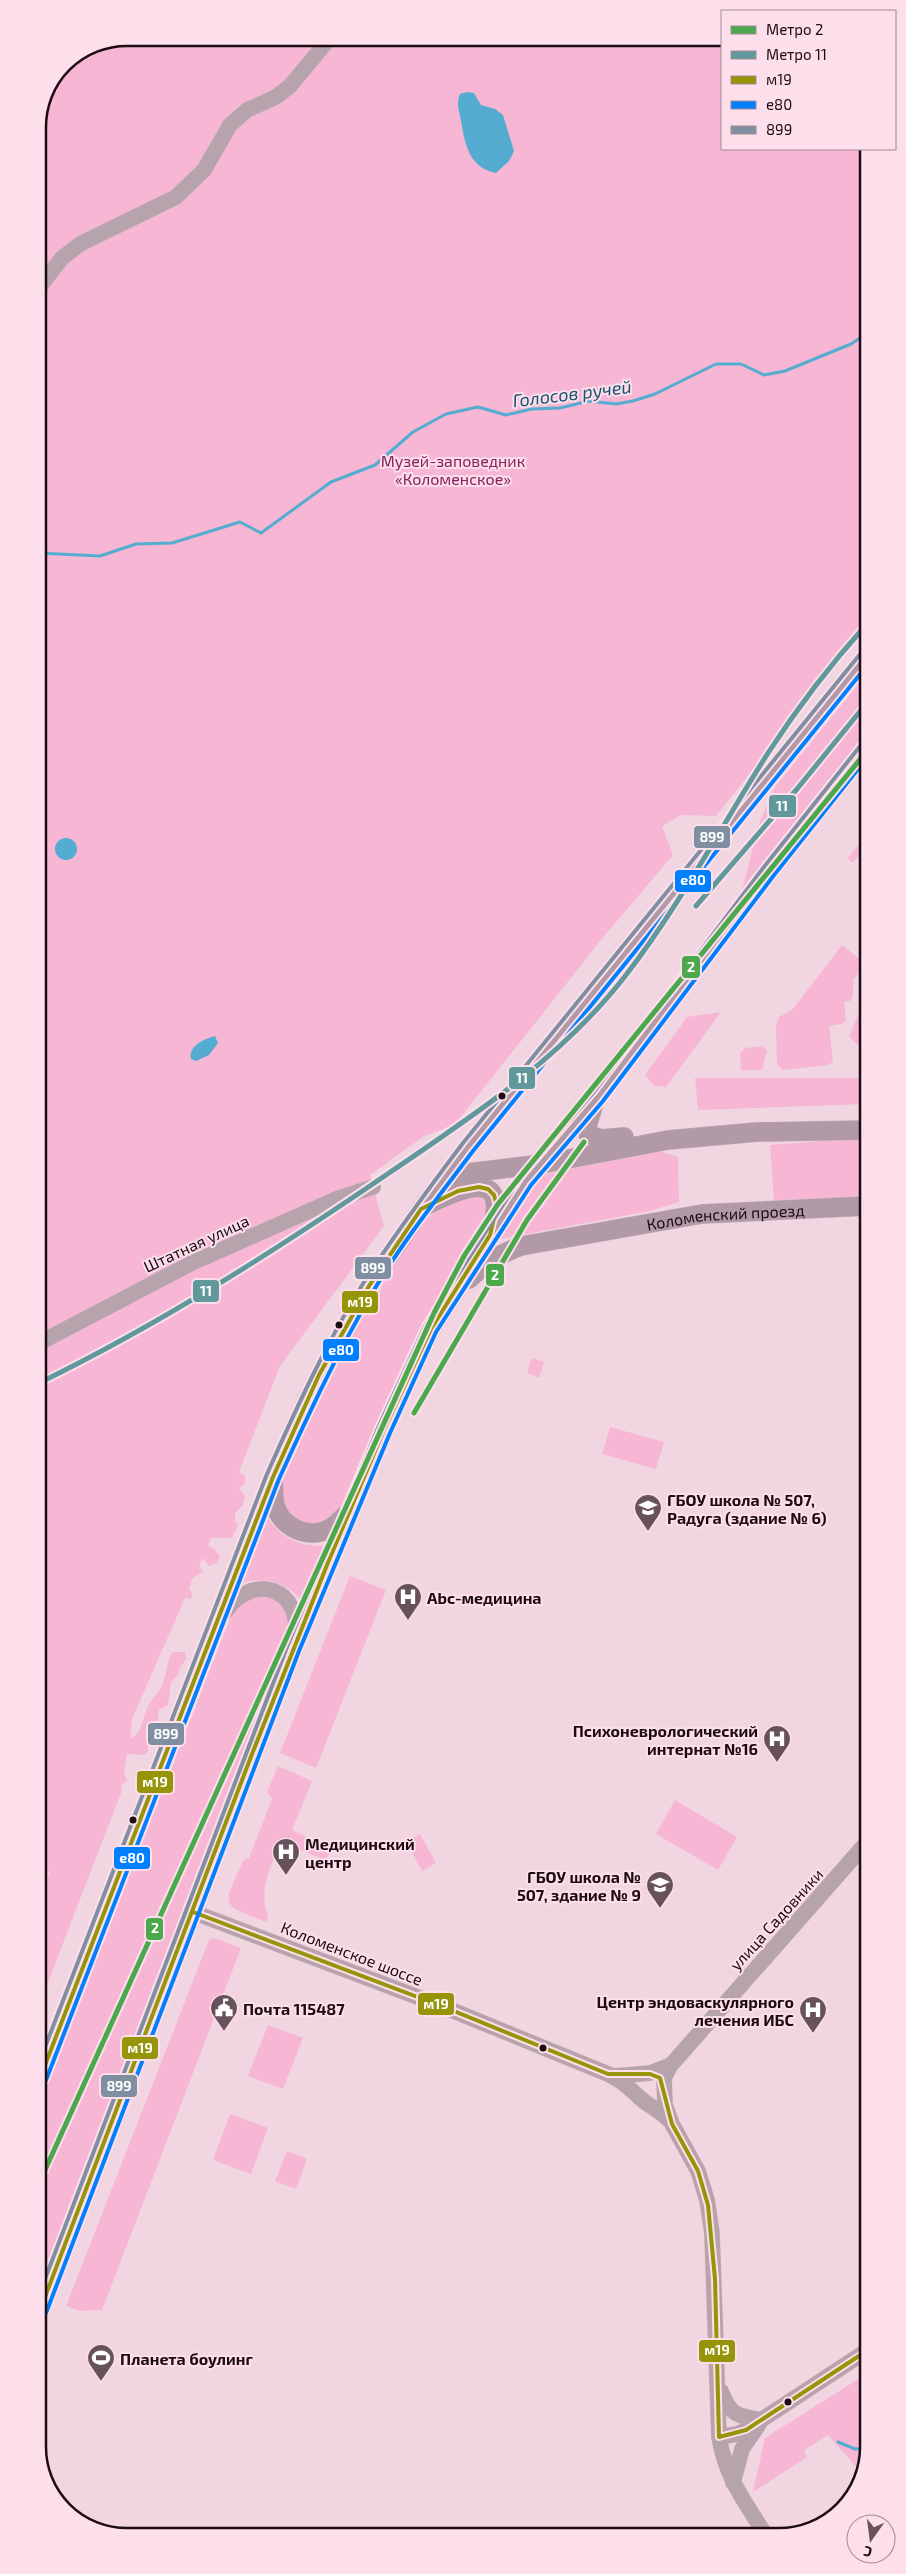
<svg xmlns="http://www.w3.org/2000/svg" width="906" height="2574" font-family="'Exo 2',sans-serif">
<style>
.green{fill:#f6b6d4}
.water{fill:#54acd1}
.lines{fill:none;stroke-linecap:round;stroke-linejoin:round}
.stream{stroke:#54acd1;stroke-width:3}
.minor-casing{stroke:#c8b4be;stroke-width:16}
.major-casing{stroke:#c8b4be;stroke-width:20}
.minor{stroke:#b6a3ac;stroke-width:15}
.major{stroke:#b199a5;stroke-width:19}
.bus-1-casing{stroke:#fddeeb;stroke-width:8}
.bus-2-casing{stroke:#fddeeb;stroke-width:8}
.bus-3-casing{stroke:#fddeeb;stroke-width:8}
.bus-1{stroke:#969409;stroke-width:4}
.bus-2{stroke:#007ffe;stroke-width:4}
.bus-3{stroke:#808ea1;stroke-width:4}
.metro-1-casing{stroke:#fddeeb;stroke-width:9}
.metro-2-casing{stroke:#fddeeb;stroke-width:9}
.metro-1{stroke:#4ca84c;stroke-width:5}
.metro-2{stroke:#61989c;stroke-width:5}
.bus-dot{fill:#1c0b13;stroke:#fddeeb;stroke-width:2}
.labels{text-anchor:middle;dominant-baseline:central;stroke-width:4;stroke-linejoin:round;paint-order:stroke}
.park-label{font-size:16px;fill:#871f5a;stroke:#fddeeb}
.street-label{font-size:16px;fill:#1c0b13;stroke:#fddeeb}
.poi-label{font-size:16px;font-weight:bold;fill:#1c0b13;stroke:#fddeeb;text-anchor:start}
.water-label{font-size:18px;font-style:italic;fill:#175670;stroke:#fddeeb}
.rim{fill:none;stroke:#1c0b13;stroke-width:2.5}
.line-badge{stroke:#fddeeb;stroke-width:2}
.badge-label{font-size:14px;text-anchor:middle;font-weight:bold;fill:#fff}
</style>
<rect width="100%" height="100%" fill="#f1d6e2"/>
<path class="green" d="M128,38H722V149H865L866,628L716,816L681,815L662,826L673,855L605,935L455,1124L423,1137L370,1175L384,1226L280,1366L239,1472L245,1476V1483L239,1488L245,1497L243,1505L235,1513V1520L238,1525L232,1538H211L208,1546L214,1549L220,1556L217,1563L209,1566L202,1558L199,1566L203,1572L193,1578L189,1588L193,1596L190,1599L185,1598L132,1719L130,1739C142,1735 143,1716 148,1706C152,1699 161,1690 163,1683C166,1674 167,1665 170,1656L173,1652H185L186,1659L180,1668L178,1675L171,1682L168,1705L159,1710L157,1726L148,1734V1752L144,1755L127,1754L124,1771L127,1781L122,1784L121,1793L40,2003V1899L51,1869L40,1885V1845H43L40,1838L38,122L64,64L93,44Z
M866,675V734L741,894L760,821L775,787Z
M866,835V846L854,862H851L848,858Z
M842,945L862,961L863,969L853,980V996L850,1001L844,1002L846,1021L841,1024L829,1026L833,1061L829,1065L783,1070L777,1065L776,1026L779,1017L793,1009Z
M867,995V1044L857,1045L849,1036Z
M721,1012L666,1087L654,1086L645,1075L687,1017Z
M762,1046L767,1051L762,1070H741L740,1053L745,1048Z
M695,1078H867V1104L698,1110Z
M863,1138L867,1142C867,1160 871,1184 861,1199L774,1200L770,1145Z
M660,1151L678,1157L679,1202L650,1211L500,1239L541,1175Z
M470,1193L490,1199L486,1220L406,1357L342,1508C318,1531 321,1530 289,1519L278,1490L335,1365L409,1242L426,1219L450,1201Z
M532,1358L544,1362L539,1378L527,1373Z
M610,1427L664,1442L656,1469L602,1454Z
M268,1518C284,1541 302,1548 330,1545L304,1604C289,1583 268,1577 243,1582Z
M350,1576L386,1590L316,1768L280,1753Z
M270,1596L282,1604L292,1627L40,2282V2105L233,1611L251,1597Z
M278,1766L312,1781L292,1830L333,1849L325,1860L281,1842C270,1869 258,1888 268,1917L266,1922C218,1903 223,1907 243,1861L249,1858L272,1799L267,1792Z
M675,1800L737,1837L718,1870L656,1834Z
M420,1834L436,1863L422,1871L406,1841Z
M214,1938L241,1948L102,2310L80,2311L66,2306L209,1940Z
M268,2025L303,2038L283,2089L248,2076Z
M230,2114L268,2128L251,2174L213,2160Z
M287,2151L307,2159L296,2189L275,2181Z
M868,2373V2447L860,2471L828,2435L804,2450L807,2457L753,2492L765,2438Z"/>
<path class="water" d="M467,92L474,93L481,105L495,109L503,115L514,151L509,161L496,173C469,168 465,144 461,121C459,110 456,104 460,94Z
M55 849a11 11 0 1 1 22 0a11 11 0 1 1-22 0Z
M215,1036L218,1043L209,1055L196,1061L191,1059C188,1046 204,1039 215,1036Z"/>
<g class="lines">
<path class="stream" d="M38,553L100,556L136,544L172,543L240,522L261,533L331,482L375,465L413,432L446,414L478,407L506,415L532,409L560,408L589,401L616,404L633,401L655,394L716,364H741L764,375L785,371L851,344L866,334
M838,2442L855,2449L868,2448"/>
<defs>
<path id="minor" d="M38,289L62,258L80,244L176,197L204,170L230,125L247,110L276,97L290,86L330,38
M39,1343L192,1263L336,1199L373,1187
M225,1612C253,1571 303,1588 295,1638
M193,1912L444,2007L608,2074C624,2082 628,2087 640,2098C649,2106 660,2111 669,2120
M614,2076L650,2073L671,2065
M721,2391C730,2415 737,2416 762,2420
M719,2437L737,2434L746,2430L868,2350
M733,2483L742,2449L758,2426
M765,2534C743,2499 726,2478 719,2437L712,2233L707,2200L698,2171L672,2124L665,2105L664,2078L671,2065L868,1841"/>
<g id="major">
<path d="M593,1107L587,1126L588,1134L601,1139L624,1137"/>
<path d="M440,1185L468,1173L542,1164L668,1140L757,1132L867,1130"/>
<path d="M423,1207C453,1192 510,1164 492,1226"/>
<path id="s1" d="M469,1279C484,1264 501,1253 521,1246L702,1214L867,1206"/>
<path d="M273,1481C274,1489 273,1497 275,1505C281,1527 308,1540 329,1529C335,1526 341,1519 347,1514"/>
<path d="M40,2078L273,1477L309,1396L369,1286L421,1209L468,1147L866,657"/>
<path d="M40,2311L293,1649L384,1430L431,1329L526,1181L598,1097L769,871L866,749"/>
</g>
</defs>
<use href="#minor" class="minor-casing"/>
<use href="#major" class="major-casing"/>
<use href="#minor" class="minor"/>
<use href="#major" class="major"/>
<defs>
<path id="bus-1" d="M193,1912L444,2007L608,2074H650L660,2078L672,2124L698,2171L708,2205L715,2279L719,2437L746,2430L868,2350
M40,2078L273,1477L319,1375L369,1286L421,1209L458,1191L479,1187L488,1189L494,1195L497,1206L490,1235L431,1329L384,1430L329,1560L252,1754L40,2310"/>
<path id="bus-2" d="M46,2080L279,1479C308,1415 338,1351 374,1290C403,1241 439,1196 473,1151L866,667
M46,2313L299,1651L390,1433L436,1332L531,1185L603,1101L774,875L866,759"/>
<path id="bus-3" d="M40,2060L267,1474C296,1409 326,1343 364,1282C395,1234 429,1188 463,1143L861,653
M40,2292L287,1647L378,1428L425,1326L521,1177L593,1093L764,867L861,745"/>
</defs>
<use href="#bus-1" class="bus-1-casing"/>
<use href="#bus-2" class="bus-2-casing"/>
<use href="#bus-3" class="bus-3-casing"/>
<use href="#bus-1" class="bus-1"/>
<use href="#bus-2" class="bus-2"/>
<use href="#bus-3" class="bus-3"/>
<defs>
<path id="metro-1" d="M414,1413L527,1220L584,1142
M40,2181L434,1313L464,1256L498,1204L866,752"/>
<path id="metro-2" d="M696,906L797,789L866,704
M39,1383C162,1323 276,1250 389,1173C474,1115 562,1058 626,975C680,905 721,827 768,753C798,707 830,665 866,625"/>
</defs>
<use href="#metro-1" class="metro-1-casing"/>
<use href="#metro-2" class="metro-2-casing"/>
<use href="#metro-1" class="metro-1"/>
<use href="#metro-2" class="metro-2"/>
</g>
<defs>
<symbol id="school-pin" viewBox="-11 -11 22 30"><path d="M0 17L-7.5 6A9.5 9.5 0 1 1 7.5 6Z" fill="#67525b" stroke="#fddeeb"/><path d="M0-5L7-2L0 1L-7-2ZM-4 1L0 2.5L4 1V4Q0 6-4 4Z" fill="#fff"/></symbol>
<symbol id="hospital-pin" viewBox="-11 -11 22 30"><path d="M0 17L-7.5 6A9.5 9.5 0 1 1 7.5 6Z" fill="#67525b" stroke="#fddeeb"/><path d="M-5-5h3v3.5h4V-5h3V5h-3V1.5h-4V5h-3Z" fill="#fff"/></symbol>
<symbol id="civic-pin" viewBox="-11 -11 22 30"><path d="M0 17L-7.5 6A9.5 9.5 0 1 1 7.5 6Z" fill="#67525b" stroke="#fddeeb"/><path d="M-.6-6.5H3V-4.5H.6V-3L4-1V1h2V6H-6V1h2V-1L-.6-3ZM-1.2 2.5V6h2.4V2.5Z" fill="#fff"/></symbol>
<symbol id="stadium-pin" viewBox="-11 -11 22 30"><path d="M0 17L-7.5 6A9.5 9.5 0 1 1 7.5 6Z" fill="#67525b" stroke="#fddeeb"/><path d="M0-5a6.5 5 0 1 0 0 10a6.5 5 0 1 0 0-10ZM-3.5-1.8h7v3.6h-7Z" fill="#fff"/></symbol>
</defs>
<g fill-rule="evenodd">
<use href="#school-pin" x="632" y="1492" width="32" height="43"/>
<use href="#hospital-pin" x="392" y="1581" width="32" height="43"/>
<use href="#hospital-pin" x="761" y="1723" width="32" height="43"/>
<use href="#hospital-pin" x="270" y="1836" width="32" height="43"/>
<use href="#school-pin" x="644" y="1869" width="32" height="43"/>
<use href="#civic-pin" x="208" y="1992" width="32" height="43"/>
<use href="#hospital-pin" x="797" y="1994" width="32" height="43"/>
<use href="#stadium-pin" x="85" y="2342" width="32" height="43"/>
</g>
<g class="bus-dot">
<circle cx="502" cy="1096" r="4.5"/>
<circle cx="339" cy="1325" r="4.5"/>
<circle cx="133" cy="1820" r="4.5"/>
<circle cx="543" cy="2048" r="4.5"/>
<circle cx="788" cy="2402" r="4.5"/>
</g>
<g class="labels">
<g class="park-label">
<text x="453" y="460">Музей-заповедник<tspan x="453" dy="18">«Коломенское»</tspan></text>
</g>
<g class="street-label">
<text stroke="none"><textPath href="#s1" startOffset="269">Коломенский проезд</textPath></text>
<text transform="translate(196 1243) rotate(-25)">Штатная улица</text>
<text transform="translate(776 1919) rotate(-48)">улица Садовники</text>
<text transform="translate(352 1953) rotate(21)">Коломенское шоссе</text>
</g>
<g class="poi-label">
<text x="667" y="1499">ГБОУ школа № 507,<tspan x="667" dy="18">Радуга (здание № 6)</tspan></text>
<text x="427" y="1597">Abc-медицина</text>
<text x="758" y="1730" text-anchor="end">Психоневрологический<tspan x="758" dy="18">интернат №16</tspan></text>
<text x="305" y="1843">Медицинский<tspan x="305" dy="18">центр</tspan></text>
<text x="641" y="1876" text-anchor="end">ГБОУ школа №<tspan x="641" dy="18">507, здание № 9</tspan></text>
<text x="794" y="2001" text-anchor="end">Центр эндоваскулярного<tspan x="794" dy="18">лечения ИБС</tspan></text>
<text x="243" y="2008">Почта 115487</text>
<text x="120" y="2358">Планета боулинг</text>
</g>
<g class="water-label">
<text transform="translate(572 393) rotate(-7)">Голосов ручей</text>
</g>
</g>
<path d="M0 0H906V2574H0ZM127 46H779A81 81 0 0 1 860 127V2447A81 81 0 0 1 779 2528H127A81 81 0 0 1 46 2447V127A81 81 0 0 1 127 46Z" fill="#fddeeb" fill-rule="evenodd"/>
<path class="rim" d="M127 46H779A81 81 0 0 1 860 127V2447A81 81 0 0 1 779 2528H127A81 81 0 0 1 46 2447V127A81 81 0 0 1 127 46Z"/>
<g class="line-badge">
<rect x="768" y="794" width="29" height="24" rx="5" fill="#61989c"/>
<rect x="693" y="825" width="38" height="24" rx="5" fill="#808ea1"/>
<rect x="674" y="869" width="38" height="24" rx="5" fill="#007ffe"/>
<rect x="681" y="955" width="20" height="24" rx="5" fill="#4ca84c"/>
<rect x="508" y="1066" width="28" height="24" rx="5" fill="#61989c"/>
<rect x="354" y="1256" width="38" height="24" rx="5" fill="#808ea1"/>
<rect x="485" y="1263" width="20" height="24" rx="5" fill="#4ca84c"/>
<rect x="192" y="1279" width="28" height="24" rx="5" fill="#61989c"/>
<rect x="341" y="1290" width="38" height="24" rx="5" fill="#969409"/>
<rect x="322" y="1338" width="38" height="24" rx="5" fill="#007ffe"/>
<rect x="147" y="1722" width="38" height="24" rx="5" fill="#808ea1"/>
<rect x="136" y="1770" width="38" height="24" rx="5" fill="#969409"/>
<rect x="113" y="1846" width="38" height="24" rx="5" fill="#007ffe"/>
<rect x="145" y="1917" width="19" height="24" rx="5" fill="#4ca84c"/>
<rect x="417" y="1992" width="38" height="24" rx="5" fill="#969409"/>
<rect x="121" y="2036" width="38" height="24" rx="5" fill="#969409"/>
<rect x="100" y="2074" width="38" height="24" rx="5" fill="#808ea1"/>
<rect x="698" y="2339" width="38" height="24" rx="5" fill="#969409"/>
</g>
<g class="badge-label">
<text x="782" y="811">11</text>
<text x="712" y="842">899</text>
<text x="693" y="885">е80</text>
<text x="691" y="972">2</text>
<text x="522" y="1083">11</text>
<text x="373" y="1273">899</text>
<text x="495" y="1280">2</text>
<text x="206" y="1296">11</text>
<text x="360" y="1307">м19</text>
<text x="341" y="1355">е80</text>
<text x="166" y="1739">899</text>
<text x="155" y="1787">м19</text>
<text x="132" y="1863">е80</text>
<text x="155" y="1933">2</text>
<text x="436" y="2009">м19</text>
<text x="140" y="2053">м19</text>
<text x="119" y="2091">899</text>
<text x="717" y="2355">м19</text>
</g>
<rect x="721" y="10" width="175" height="140" fill="#fddeeb" stroke="#a38a95"/>
<rect x="731" y="26" width="25" height="8" fill="#4ca84c" stroke="#a38a95"/>
<text x="766" y="35" font-size="15" fill="#1c0b13">Метро 2</text>
<rect x="731" y="51" width="25" height="8" fill="#61989c" stroke="#a38a95"/>
<text x="766" y="60" font-size="15" fill="#1c0b13">Метро 11</text>
<rect x="731" y="76" width="25" height="8" fill="#969409" stroke="#a38a95"/>
<text x="766" y="85" font-size="15" fill="#1c0b13">м19</text>
<rect x="731" y="101" width="25" height="8" fill="#007ffe" stroke="#a38a95"/>
<text x="766" y="110" font-size="15" fill="#1c0b13">е80</text>
<rect x="731" y="126" width="25" height="8" fill="#808ea1" stroke="#a38a95"/>
<text x="766" y="135" font-size="15" fill="#1c0b13">899</text>
<g transform="translate(871 2539) rotate(194)"><circle r="24" fill="#fddeeb" stroke="#a38a95"/>
<path d="M0-4L9 19L0 12L-9 19Z" fill="#67525b"/>
<text y="-8" font-size="14" font-weight="bold" text-anchor="middle" fill="#1c0b13">С</text>
</g>
</svg>
